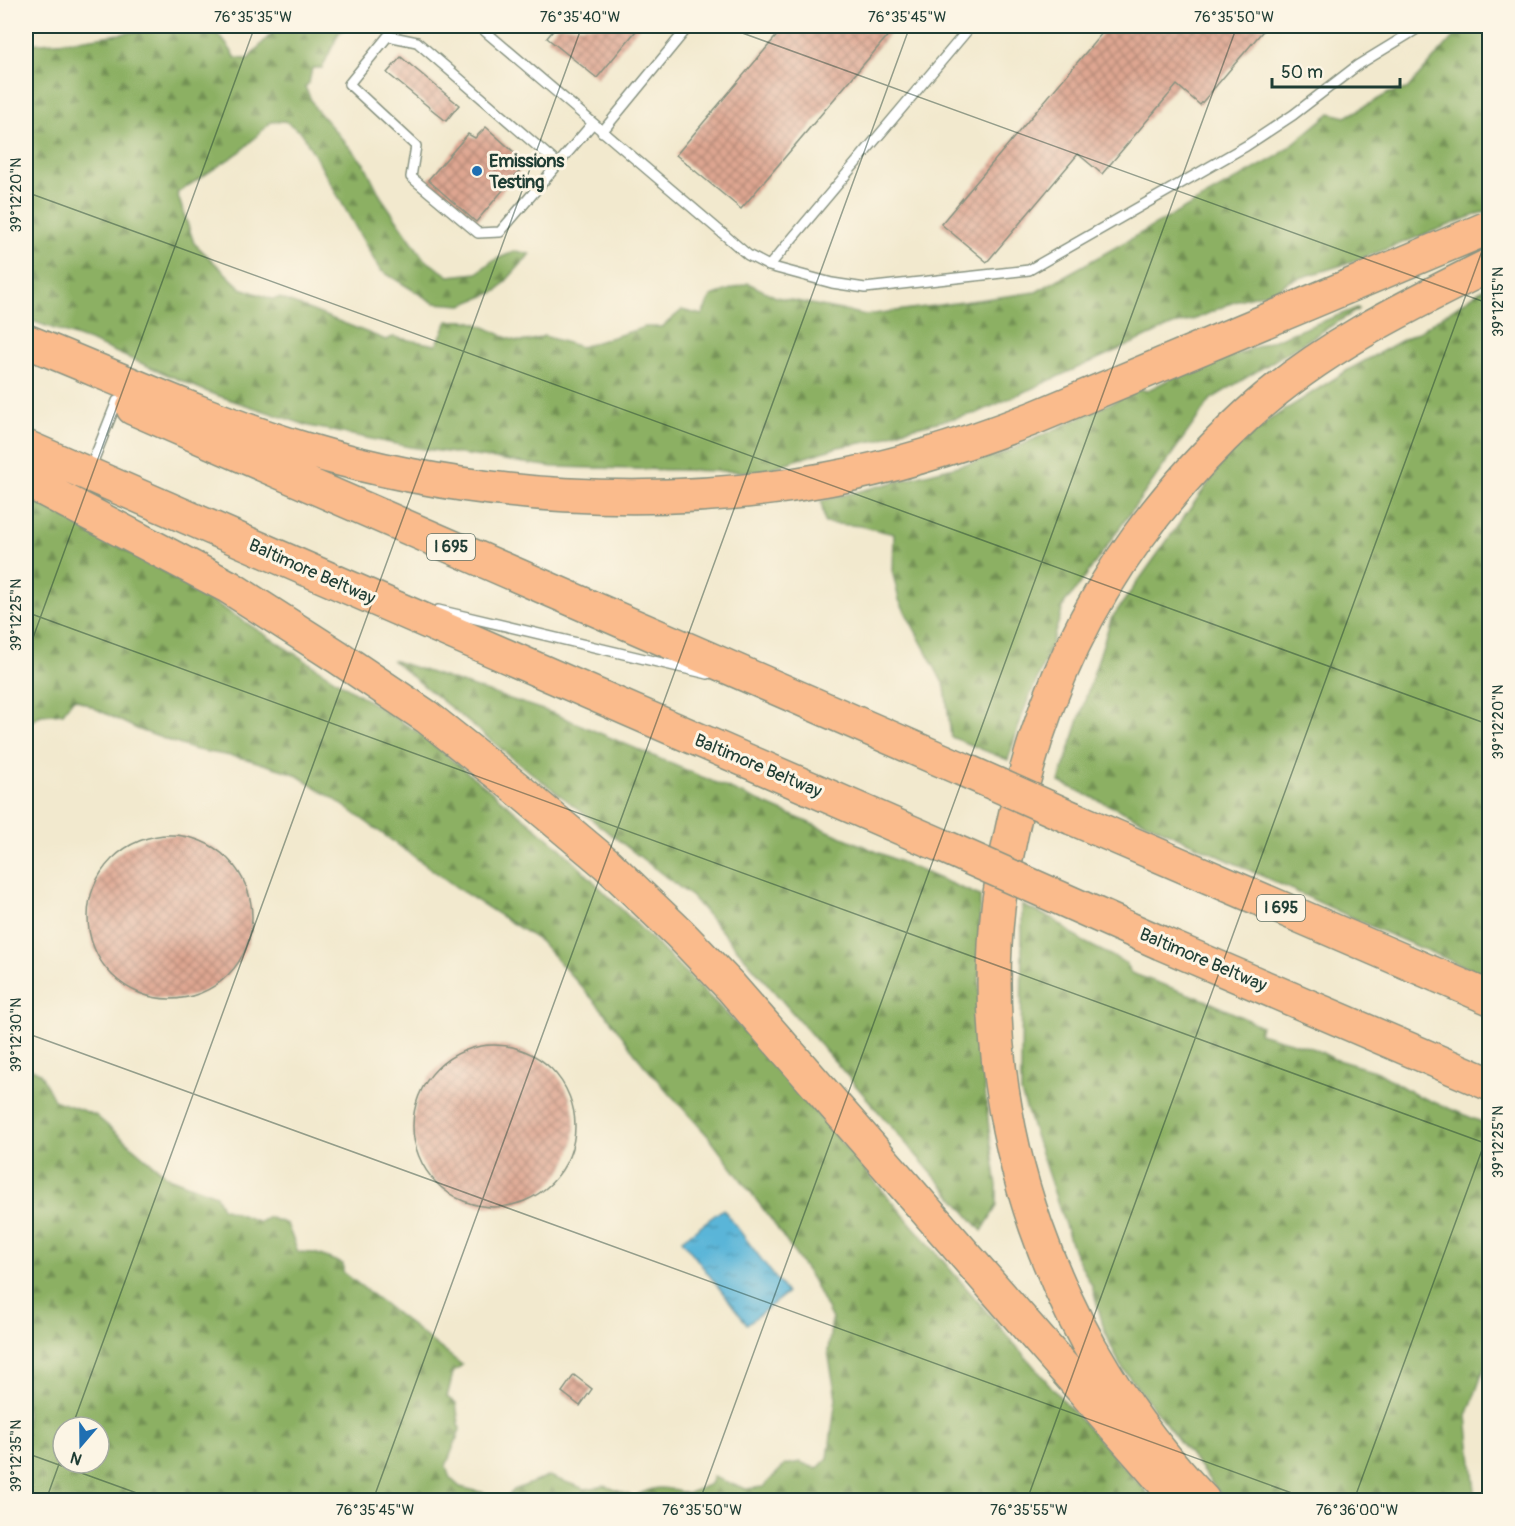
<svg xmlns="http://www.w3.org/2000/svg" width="1515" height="1526" font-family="Pangolin,sans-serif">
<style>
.forest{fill:url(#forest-firs);stroke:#56764c;stroke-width:1.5;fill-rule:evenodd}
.water{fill:url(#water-ripples);stroke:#3c7986;stroke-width:1.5}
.building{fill:url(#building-cross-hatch)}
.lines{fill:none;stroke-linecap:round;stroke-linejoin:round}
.service-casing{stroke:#889381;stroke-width:12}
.motorway-casing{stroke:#889381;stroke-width:36}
.service{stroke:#fff;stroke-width:9}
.motorway{stroke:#fabb8c;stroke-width:33}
.motorway-bridge-casing{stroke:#889381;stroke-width:36;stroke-linecap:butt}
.motorway-bridge{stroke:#fabb8c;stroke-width:33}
.ticks{fill:none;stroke:#1f3d34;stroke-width:1.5;stroke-opacity:0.45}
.poi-dot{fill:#1f6fb2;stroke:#fcf5e5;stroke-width:2}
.labels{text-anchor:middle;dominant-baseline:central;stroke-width:6;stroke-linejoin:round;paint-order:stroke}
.shield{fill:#fcf5e5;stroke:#617469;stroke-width:1.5}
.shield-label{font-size:16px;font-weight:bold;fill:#1f3d34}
.poi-label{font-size:18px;font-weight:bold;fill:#1f3d34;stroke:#fcf5e5;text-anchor:start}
.street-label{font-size:18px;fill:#1f3d34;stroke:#fcf5e5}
.neatline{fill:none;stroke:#1f3d34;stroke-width:2}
.ticks-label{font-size:15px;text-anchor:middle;fill:#1f3d34}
</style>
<defs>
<pattern id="forest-firs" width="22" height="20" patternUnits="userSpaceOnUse" patternTransform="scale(1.5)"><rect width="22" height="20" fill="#8cb064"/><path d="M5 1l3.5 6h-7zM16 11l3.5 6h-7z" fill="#729053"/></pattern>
<pattern id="water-ripples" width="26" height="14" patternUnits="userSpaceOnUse" patternTransform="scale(1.5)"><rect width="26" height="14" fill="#5ab5d8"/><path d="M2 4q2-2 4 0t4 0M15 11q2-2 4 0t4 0" fill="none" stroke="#4a94b0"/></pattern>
<pattern id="building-cross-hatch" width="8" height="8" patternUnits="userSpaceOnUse" patternTransform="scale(1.5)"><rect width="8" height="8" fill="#dea691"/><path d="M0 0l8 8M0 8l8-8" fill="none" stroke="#b38877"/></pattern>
</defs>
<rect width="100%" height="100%" fill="#fcf5e5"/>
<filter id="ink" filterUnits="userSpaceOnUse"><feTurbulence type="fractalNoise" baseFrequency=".0167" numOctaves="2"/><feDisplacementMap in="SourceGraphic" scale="12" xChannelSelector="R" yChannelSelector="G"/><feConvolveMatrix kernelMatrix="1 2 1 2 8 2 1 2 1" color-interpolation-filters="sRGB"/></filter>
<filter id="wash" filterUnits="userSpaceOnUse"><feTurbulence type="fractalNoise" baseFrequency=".008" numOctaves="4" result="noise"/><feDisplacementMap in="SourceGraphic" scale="24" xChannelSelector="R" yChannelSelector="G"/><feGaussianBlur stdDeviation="1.35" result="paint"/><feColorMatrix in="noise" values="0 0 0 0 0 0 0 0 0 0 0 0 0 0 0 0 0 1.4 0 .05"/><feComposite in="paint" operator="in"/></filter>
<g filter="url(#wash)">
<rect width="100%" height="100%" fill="#f2e9ce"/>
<path class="forest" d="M176,26C212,26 216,28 236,58L248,59L278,26H349L339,33L322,68H312L309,83L305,87L315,108L365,165L381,197L424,259L449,276L477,273L492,261L516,251L530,254L497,291L462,305L434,303L380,270L302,133L285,121L271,122L240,152L177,193L194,243L241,288L272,299L280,298L386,340L393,337L436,345L448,321C455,321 465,320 472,322C502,331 511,351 544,336L581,347L645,327H662L682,310L702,315L711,296L748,283L776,297L866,315L1036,292L1278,156L1330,113L1346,117L1389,93L1407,89L1455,35L1459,26H1489V210L1352,262L1287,282C1277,295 1255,294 1239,300C1214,309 1201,320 1173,325L977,413L902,430L879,440L838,447L758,472L553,467L410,447L309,426L210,393L92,342L26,319V44L71,41Z
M1489,285V977L1381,931L1059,782L1111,619L1227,457L1269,420L1348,370L1423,329Z
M1357,308L1359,309L1211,399L1075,591L1065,602L1049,651L1023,713L1008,760L951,737L945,687L899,600L893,574L894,534L861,526L825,523L821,501L1000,455L1141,389L1146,391L1190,369L1215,359L1220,361Z
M26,496L173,576L419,733L558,846L753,1040L1067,1405L1154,1500H26V1066L40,1073L54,1100L95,1115L168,1177L216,1195L222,1208L260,1222L268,1217L287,1224L298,1252L315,1253L343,1264V1272L462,1365L453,1373L447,1397L456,1404L460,1430L446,1466L450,1478L460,1487L505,1498L514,1490L549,1476L585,1489L605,1486L634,1497C654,1485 665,1486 687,1494L710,1484L713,1477L746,1489L763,1487L785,1465L800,1462L817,1469L828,1458L836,1398L828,1351L832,1319L812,1279L773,1222L708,1136L643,1064L606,1014L540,941L463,892L333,798L293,773L247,759L192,749L137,729L74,698L63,713L41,715L30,722L26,739ZM63,1427H99V1463H63Z
M392,660L555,714L980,896L979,1030L989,1129L997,1186V1206L982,1231L692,897L521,765Z
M1022,905L1053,919L1082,941L1126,963L1131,973L1205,1000L1261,1026L1259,1033L1315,1049L1334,1059L1378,1072L1414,1094L1489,1125V1355L1467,1416L1476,1500H1225L1120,1365L1105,1332L1092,1286L1074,1252L1021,1093Z"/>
<path class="water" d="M723,1209L787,1293L747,1324L682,1240Z"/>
<g id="blocks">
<path class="building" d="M557,26H640L597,78L547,38Z
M785,26H896L741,209L676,155Z
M1108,26H1267L1200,105L1177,85L1102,174L1078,154L987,262L941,224Z
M401,57L459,105L446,121L387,73Z
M486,127L526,163L476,222L428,180L468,134L475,138Z
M88 917a82 82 0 1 1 164 0a82 82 0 1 1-164 0Z
M413 1126a81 81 0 1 1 162 0a81 81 0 1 1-162 0Z
M574,1375L592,1389L580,1406L562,1392Z"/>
</g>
</g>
<g filter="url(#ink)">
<use href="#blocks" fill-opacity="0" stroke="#889381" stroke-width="1.5"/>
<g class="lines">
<defs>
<path id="service" d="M479,26L748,255L769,266L832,283L865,288L1029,270L1246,146L1293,115L1358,65L1422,26
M602,132L689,26
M558,164L417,42L388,36L349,84L416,146L411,177L478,233L500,232L593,123
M769,266L971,26
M90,469L117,401
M438,610L708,674"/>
<path id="motorway" d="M26,341C118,378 209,420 304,449C471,499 657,511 828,479C899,466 967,444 1034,418L1490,227
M133,408L962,769
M26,447L945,847
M26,480L229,587L338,657L427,717L514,786L607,864L679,933L731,987L1179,1500
M1072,818L1490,998
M1161,943L1490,1084
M1203,1500C1054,1345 975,1123 998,908C1002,875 1009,843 1016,812C1038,714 1078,619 1137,538C1169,494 1207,452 1247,415C1317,350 1405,307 1490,265"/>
</defs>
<use href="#service" class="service-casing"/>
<use href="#motorway" class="motorway-casing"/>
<use href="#service" class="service"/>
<use href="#motorway" class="motorway"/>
<defs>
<path id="motorway-bridge" d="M962,769L1072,818
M945,847L1161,943"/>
</defs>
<use href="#motorway-bridge" class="motorway-bridge-casing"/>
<use href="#motorway-bridge" class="motorway-bridge"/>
</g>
</g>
<path class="ticks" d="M723,26L1490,304M26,192L1490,725M26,612L1490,1145M26,657L255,26M26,1033L1311,1500M72,1427L582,26M26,1453L156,1500M46,1500L63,1453M373,1500L910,26M700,1500L1237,26M1027,1500L1490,229M1354,1500L1490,1128"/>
<circle class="poi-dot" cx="477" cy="171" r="6"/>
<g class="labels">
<g class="shield">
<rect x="427" y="534" width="48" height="26" rx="4.5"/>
<rect x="1257" y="895" width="48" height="26" rx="4.5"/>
</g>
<g class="shield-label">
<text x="451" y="547">I 695</text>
<text x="1281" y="908">I 695</text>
</g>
<g class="poi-label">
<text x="489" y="161">Emissions<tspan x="489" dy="21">Testing</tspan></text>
</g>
<g class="street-label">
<text transform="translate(312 572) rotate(24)">Baltimore Beltway</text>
<text transform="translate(758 766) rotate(23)">Baltimore Beltway</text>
<text transform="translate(1203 960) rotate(23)">Baltimore Beltway</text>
</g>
</g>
<rect width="1515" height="1526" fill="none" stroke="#fcf5e5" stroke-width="66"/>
<g transform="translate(81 1445) rotate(200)"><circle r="28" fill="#fcf5e5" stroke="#a4ab9e" stroke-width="1.5"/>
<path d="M0-4.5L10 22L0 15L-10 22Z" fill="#1f6fb2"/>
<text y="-9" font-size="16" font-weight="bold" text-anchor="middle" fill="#1f3d34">N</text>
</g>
<path d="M1272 78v9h128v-9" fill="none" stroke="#1f3d34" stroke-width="3"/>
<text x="1281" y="78" font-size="18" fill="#1f3d34" stroke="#fcf5e5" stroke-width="4.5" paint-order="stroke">50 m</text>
<rect x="33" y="33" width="1449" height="1460" class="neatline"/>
<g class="ticks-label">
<text x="253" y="22">76°35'35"W</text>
<text x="580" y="22">76°35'40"W</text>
<text x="907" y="22">76°35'45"W</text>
<text x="1234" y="22">76°35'50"W</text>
<text transform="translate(16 195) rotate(-90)" y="5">39°12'20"N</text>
<text transform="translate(1498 302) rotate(-90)" y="5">39°12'15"N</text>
<text transform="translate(16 615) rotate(-90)" y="5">39°12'25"N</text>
<text transform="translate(1498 722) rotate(-90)" y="5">39°12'20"N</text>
<text transform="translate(16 1035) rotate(-90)" y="5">39°12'30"N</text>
<text transform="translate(1498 1142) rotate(-90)" y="5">39°12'25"N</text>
<text transform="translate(16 1456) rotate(-90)" y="5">39°12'35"N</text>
<text x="375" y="1515">76°35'45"W</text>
<text x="702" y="1515">76°35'50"W</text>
<text x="1029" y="1515">76°35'55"W</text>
<text x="1357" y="1515">76°36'00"W</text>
</g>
</svg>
